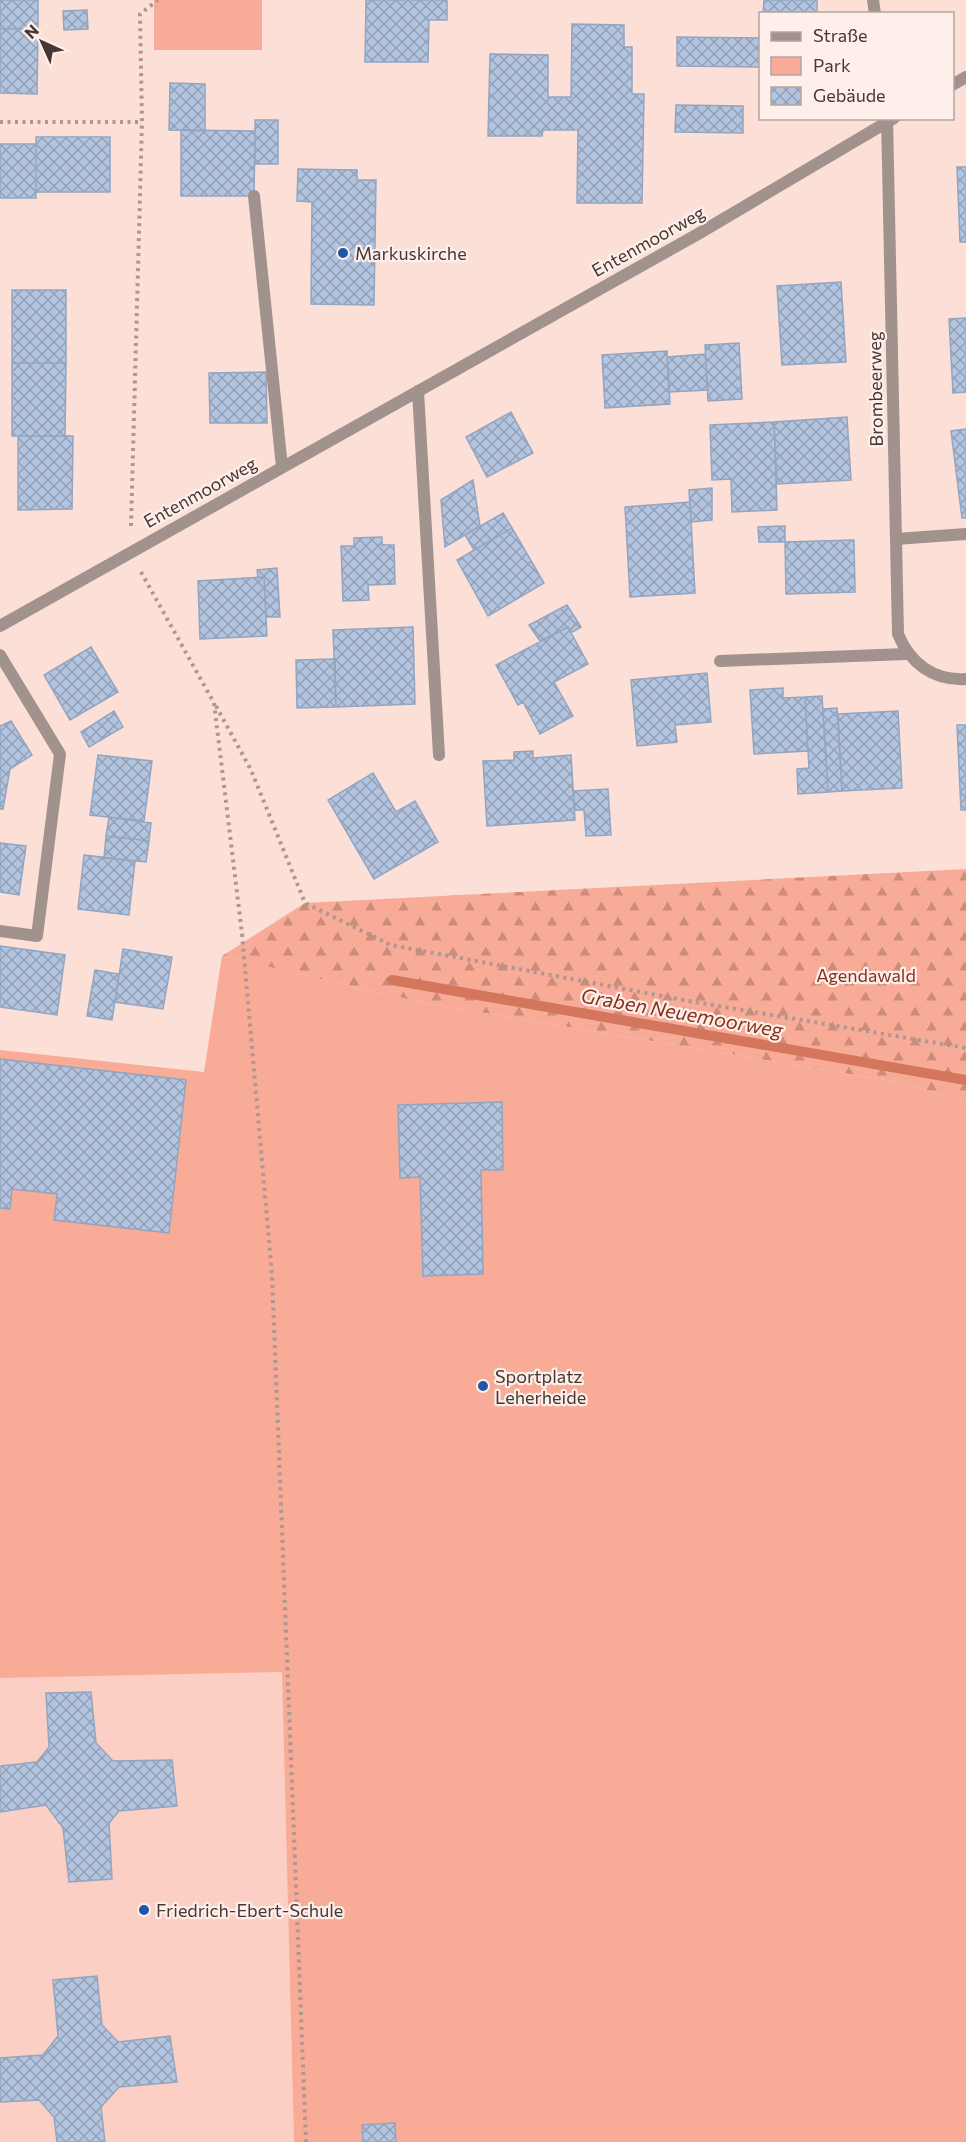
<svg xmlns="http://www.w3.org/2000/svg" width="966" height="2142" font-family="Commissioner,sans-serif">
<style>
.built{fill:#fbcfc3}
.forest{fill:url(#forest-firs)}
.park{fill:#f8ab96}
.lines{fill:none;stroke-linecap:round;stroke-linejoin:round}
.stream{stroke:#d4765e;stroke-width:10}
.building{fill:url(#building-cross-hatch);stroke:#94a5c0;stroke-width:1.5}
.path{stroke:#ad9790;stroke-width:4;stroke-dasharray:3 4.5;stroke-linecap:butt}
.service{stroke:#a1928e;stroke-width:12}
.minor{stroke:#a1928e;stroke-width:12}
.poi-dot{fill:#1e57a9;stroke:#ffefeb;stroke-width:2}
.labels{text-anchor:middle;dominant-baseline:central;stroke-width:4.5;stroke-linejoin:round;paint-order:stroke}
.street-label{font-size:18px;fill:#453733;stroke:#ffefeb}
.poi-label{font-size:18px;fill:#453733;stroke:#ffefeb;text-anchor:start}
.park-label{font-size:18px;fill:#86301a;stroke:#ffefeb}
.water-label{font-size:20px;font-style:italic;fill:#87301a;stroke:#ffefeb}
</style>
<defs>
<pattern id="forest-firs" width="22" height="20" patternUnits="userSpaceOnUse" patternTransform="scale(1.5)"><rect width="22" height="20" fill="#f8ab96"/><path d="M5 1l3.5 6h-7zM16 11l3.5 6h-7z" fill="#cb8c7b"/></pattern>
<pattern id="building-cross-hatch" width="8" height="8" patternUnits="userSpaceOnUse" patternTransform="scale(1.5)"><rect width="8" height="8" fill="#b2c4df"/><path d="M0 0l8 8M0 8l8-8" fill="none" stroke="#93a0b5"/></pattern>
</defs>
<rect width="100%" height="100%" fill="#fcdfd7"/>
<path class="built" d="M282,1671L294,2142H0V1678Z"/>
<path class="forest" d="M966,869V1101L897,1082L424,1003L222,956L305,903Z"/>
<path class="park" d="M154,0H262V50H154Z
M222,956L424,1003L897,1082L966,1101V2142H294L282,1672L0,1678V1050L204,1072Z"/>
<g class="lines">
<path class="stream" d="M392,980L966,1080"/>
</g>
<path class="building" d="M0,0H38V29H0Z
M366,0H447V20H429L428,62H365Z
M764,0H817V14H763Z
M87,10L88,29L64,30L63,11Z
M572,24L624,25V47H632V94H644L642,203H577L578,130H543L542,136H488L490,54L548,55V97H571Z
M0,29H38L37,94L0,93Z
M677,37L760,38V67L677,66Z
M170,83L205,84V131L169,130Z
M676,105L743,106V133L675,132Z
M255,120H278V164H255Z
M181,130L255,131L254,196H181Z
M36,137H110V192H36Z
M0,144H36V198H0Z
M957,167H966V242H960Z
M298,169L357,170V180H376L374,305L311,304L312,202L297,201Z
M841,282L846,362L782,365L777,286Z
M12,290H66V363H12Z
M966,318V392L953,393L949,319Z
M739,343L742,399L708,401L705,345Z
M667,351L670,404L605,408L602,355Z
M705,354L708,390L669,392L667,357Z
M12,363H66L65,436H12Z
M266,372L267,423H210L209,373Z
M511,412L533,453L487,477L466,437Z
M847,417L851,480L777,484L774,422Z
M774,422L777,510L732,512L731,479L712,480L710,425Z
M966,429V518H962L951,431Z
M18,436H73L72,509L18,510Z
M473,480L480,526L445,547L441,500Z
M712,488V520L691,522L689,490Z
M690,502L695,593L630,597L625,507Z
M503,513L512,528L474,550L465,535Z
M785,526V542H759L758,527Z
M512,528L544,583L488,616L457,560Z
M382,537V545H394L395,584L368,585L369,600L343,601L341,546H354V538Z
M854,540L855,592L786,594L785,542Z
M277,568L280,617H266L264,577L258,578L257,570Z
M264,577L267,636L200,639L198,581Z
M567,605L581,627L571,633L568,627L540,641L529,625Z
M413,627L415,704L336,707L333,630Z
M568,627L588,664L554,682L573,716L540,734L523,702L518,705L496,665Z
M91,647L118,692L70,720L44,675Z
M335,659L336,707L297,708L296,660Z
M707,673L711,722L675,725L677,742L637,746L631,680Z
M783,688V698L805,697L808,751L754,754L750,690Z
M822,696L828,792L798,794L797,769L809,768L805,697Z
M837,708L842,791L828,792L823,709Z
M114,711L123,727L89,747L81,732Z
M898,711L902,788L842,791L838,714Z
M11,721L32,755L10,769L3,809H0V726Z
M957,725H966V810H961Z
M533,751V758L571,755L575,820L487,826L483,761L514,760V752Z
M98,755L152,761L144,821L90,815Z
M373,773L396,812L415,801L438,842L374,879L328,800Z
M608,789L611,835L586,836L584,810H575L573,791Z
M109,817L151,823L149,841L106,836Z
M106,836L149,841L146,862L104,858Z
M0,843L26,846L19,895L0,892Z
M84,855L135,861L129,915L78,909Z
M0,946L65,955L57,1015L0,1007Z
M123,949L172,957L163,1009L115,1002Z
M95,970L119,974L112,1020L87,1016Z
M0,1059L186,1080L169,1233L54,1220L57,1194L12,1189L10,1209L0,1208Z
M502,1102L503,1170H481L483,1274L423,1276L420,1177L400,1178L398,1105Z
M91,1692L96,1743L113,1761L172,1760L177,1806L119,1811L109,1823L112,1879L69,1882L63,1828L46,1805L0,1812V1766L37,1762L49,1747L46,1693Z
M97,1976L102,2025L118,2042L170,2036L177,2082L119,2087L101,2107L105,2142H57L54,2117L39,2100L0,2102V2058L43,2055L58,2036L53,1980Z
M395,2123L396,2142H363L362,2125Z"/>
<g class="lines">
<path class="path" d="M0,122H142
M131,526L142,122L140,14L158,0
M141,572L214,703L242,934L272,1275L306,2142
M216,706L251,770L305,903L391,945L689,1001L966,1048"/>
<path class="service" d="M254,196L282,467
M418,391L439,755
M896,539L966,534
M0,655L60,754L37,936L0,931
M720,661L906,654"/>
<path class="minor" d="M873,0L875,14
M952,85L966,77
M887,118L898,634C910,663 933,681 966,679
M0,626L698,234L894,118"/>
</g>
<g class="poi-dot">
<circle cx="343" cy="253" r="6"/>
<circle cx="483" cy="1386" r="6"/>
<circle cx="144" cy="1910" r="6"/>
</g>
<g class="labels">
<g class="street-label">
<text transform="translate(648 241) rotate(-29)">Entenmoorweg</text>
<text transform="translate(875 389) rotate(-91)">Brombeerweg</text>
<text transform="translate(200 492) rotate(-29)">Entenmoorweg</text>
</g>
<g class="poi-label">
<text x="355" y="253">Markuskirche</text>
<text x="495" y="1376">Sportplatz<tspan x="495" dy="21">Leherheide</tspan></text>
<text x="156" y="1910">Friedrich-Ebert-Schule</text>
</g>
<g class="park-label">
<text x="866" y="975">Agendawald</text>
</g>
<g class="water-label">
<text transform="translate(682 1012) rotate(10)">Graben Neuemoorweg</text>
</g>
</g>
<rect x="759" y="12" width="195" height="108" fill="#ffefeb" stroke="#b5a5a1" stroke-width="1.5"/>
<rect x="771" y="32" width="30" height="9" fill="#a1928e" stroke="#b5a5a1" stroke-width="1.5"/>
<text x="813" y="42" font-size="18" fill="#453733">Straße</text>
<rect x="771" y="57" width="30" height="18" fill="#f8ab96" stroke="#b5a5a1" stroke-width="1.5"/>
<text x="813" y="72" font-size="18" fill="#453733">Park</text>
<rect x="771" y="87" width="30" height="18" fill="url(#building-cross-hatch)" stroke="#b5a5a1" stroke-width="1.5"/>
<text x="813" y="102" font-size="18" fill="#453733">Gebäude</text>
<g transform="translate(42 42) rotate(315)" stroke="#ffefeb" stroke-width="4.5" paint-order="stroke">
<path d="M0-4.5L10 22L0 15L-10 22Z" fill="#453733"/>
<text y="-9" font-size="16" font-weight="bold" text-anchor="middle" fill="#453733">N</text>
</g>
</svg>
